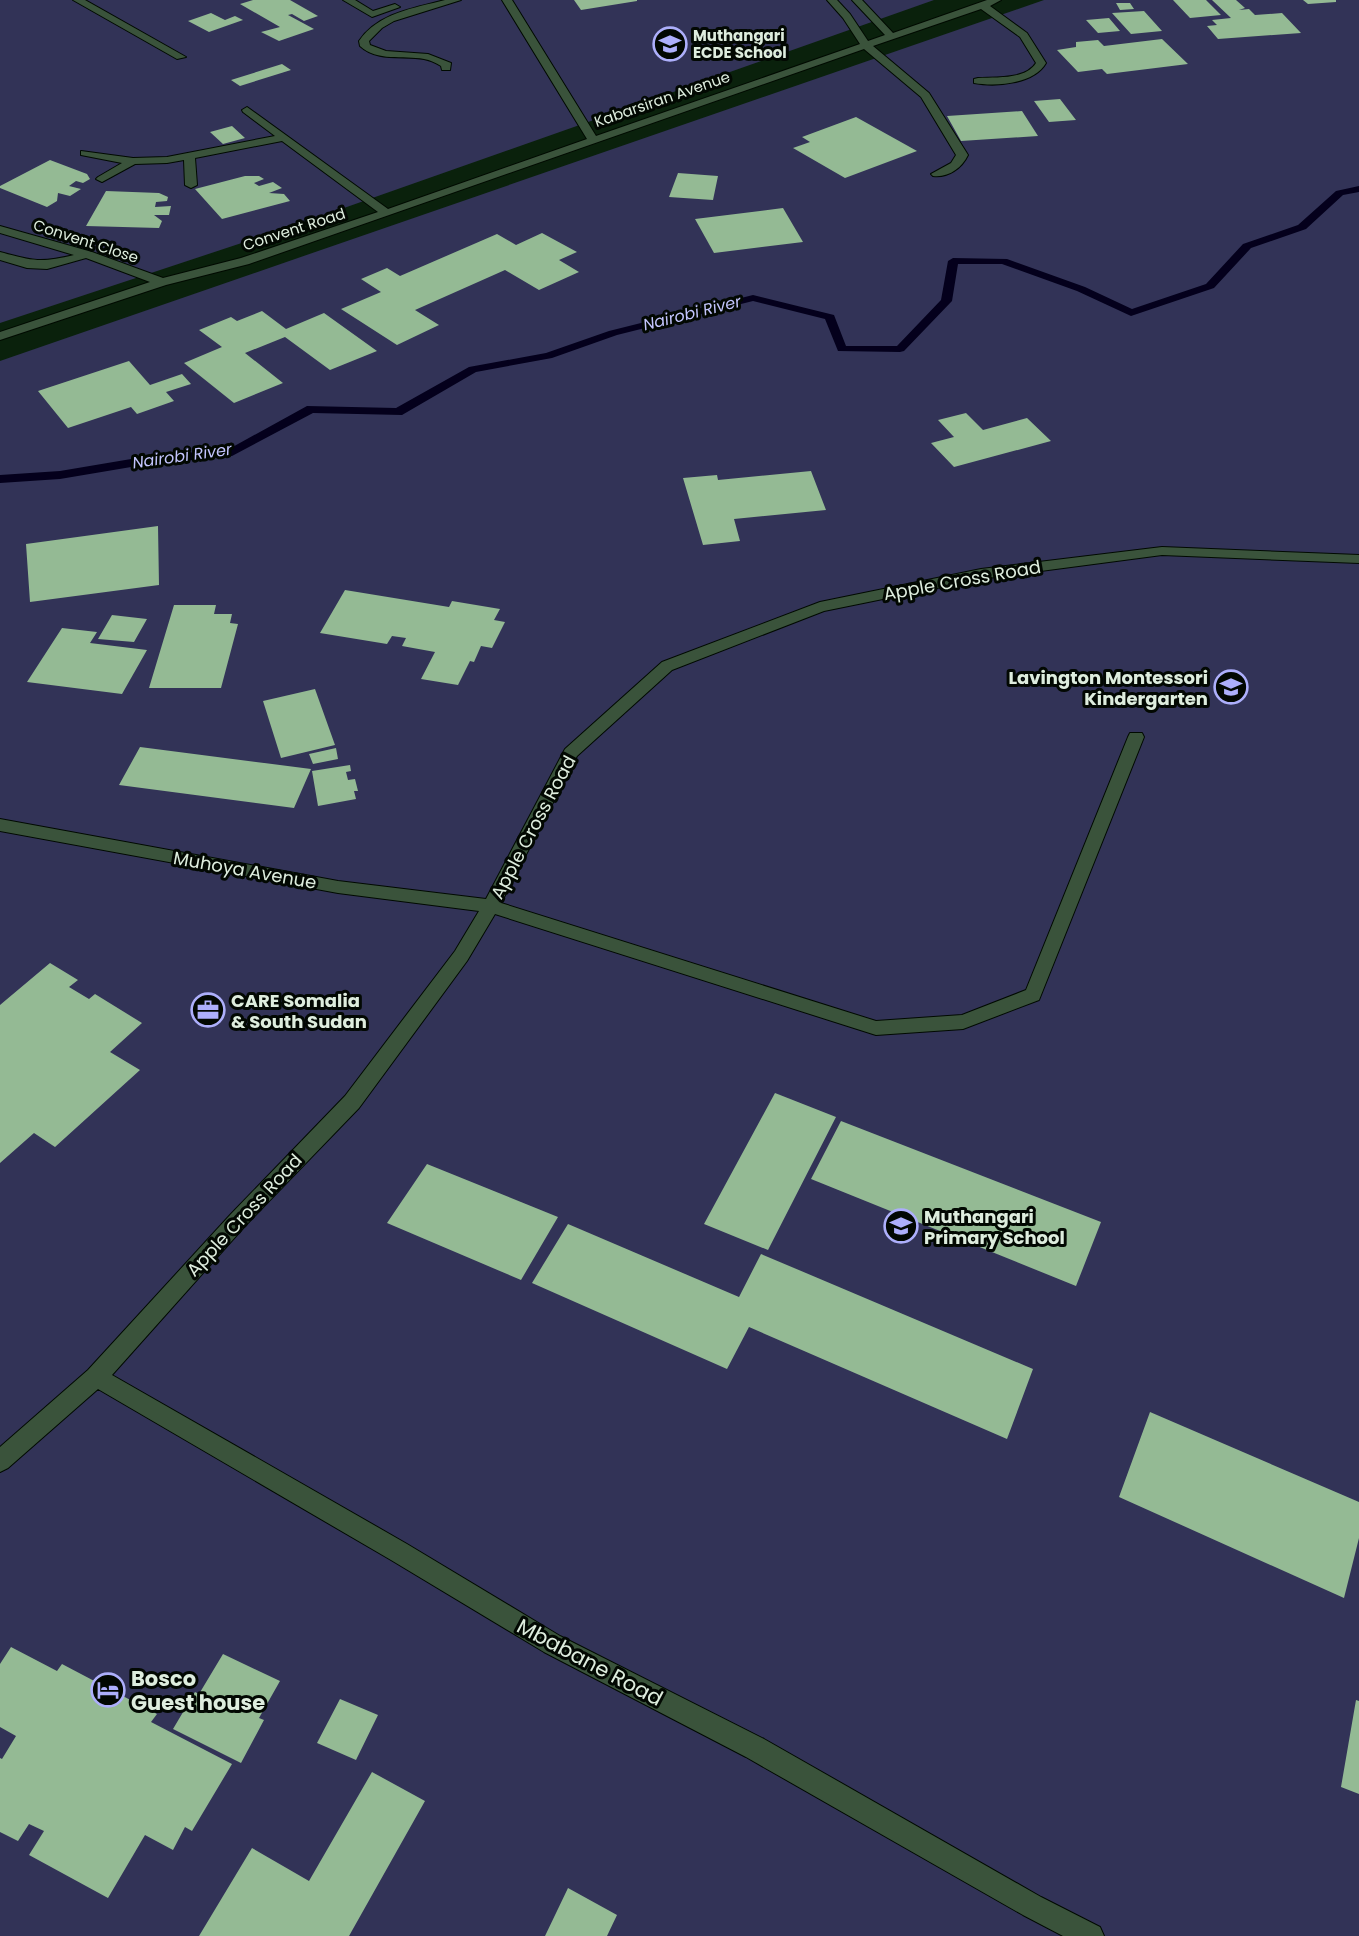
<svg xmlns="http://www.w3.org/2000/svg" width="1359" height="1936" font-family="Poppins,sans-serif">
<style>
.green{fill:#323357}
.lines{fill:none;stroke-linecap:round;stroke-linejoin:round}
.stream{fill:#04001c;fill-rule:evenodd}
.building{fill:#94ba94}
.minor-casing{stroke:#000a00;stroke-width:2}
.minor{fill:#3a533b;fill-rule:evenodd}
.labels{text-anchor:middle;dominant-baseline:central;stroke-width:6;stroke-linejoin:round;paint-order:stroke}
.far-poi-label{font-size:15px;font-weight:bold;fill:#deedde;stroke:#020802;text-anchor:start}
.far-street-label{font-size:15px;fill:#deedde;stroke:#020802}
.far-water-label{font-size:16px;font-style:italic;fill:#c3c5fd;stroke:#020802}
.street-label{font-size:18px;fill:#deedde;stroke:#020802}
.poi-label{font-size:18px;font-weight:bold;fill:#deedde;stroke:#020802;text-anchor:start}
.near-street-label{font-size:21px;fill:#deedde;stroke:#020802}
.near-poi-label{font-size:21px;font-weight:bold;fill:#deedde;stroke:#020802;text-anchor:start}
</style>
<rect width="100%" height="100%" fill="#0a210c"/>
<path class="green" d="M0,0H934L290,227L0,323Z
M1044,0H1359V1936H0V361Z"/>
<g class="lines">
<path class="stream" d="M1359,186V192L1343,195L1306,229L1251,248L1214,288L1131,316L1077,291L1002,264H958L952,301L904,351L900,352L838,351L825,319L753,301L617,335L552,358L476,372L402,415L313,413L232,456L143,465L60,479L0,483V475L60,471L143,457L229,449L307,406L396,408L469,367L546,353L609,331L753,295L834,315L846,346H897L941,300L948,261L953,258L1007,259L1085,287L1132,309L1206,284L1243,244L1298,225L1336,191Z"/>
</g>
<path class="building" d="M253,0H290L318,16L304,21L292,14L288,15L314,29L279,41L261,32L280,27L240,4Z
M574,0H637V1L581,10Z
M1173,0H1206L1221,15L1190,18Z
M1212,0H1236L1245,8L1239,10L1249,9L1255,15L1282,13L1301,33L1218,39L1207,26L1217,25L1212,20L1231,18Z
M1303,0H1336V2L1308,4Z
M1116,3H1130L1134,9L1120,10Z
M1144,11L1162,31L1131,34L1112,13Z
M211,13L225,20L235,16L243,20L209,32L188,21Z
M1109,18L1120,31L1098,33L1086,20Z
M1162,39L1188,64L1107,74L1102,69L1078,72L1057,50L1076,47V42L1098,40L1104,46Z
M282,64L291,70L240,86L231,80Z
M1060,99L1076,120L1049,122L1034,101Z
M1022,111L1038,136L961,141L947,116Z
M856,117L917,151L845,178L793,148L810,142L802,137Z
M232,126L245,138L223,144L210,132Z
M50,160L87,174L90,179L83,183L76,181L69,186L81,189L70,196L58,193L57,201L47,207L0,188V186Z
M678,173L718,176L713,200L669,197Z
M245,176H259L264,179L254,183L259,186L273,182L282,188L269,193L284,194L290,201L222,219L195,189Z
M106,191L159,193L168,197L167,201L156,202L155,207L171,206L169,215H154L162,221L159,228L86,226Z
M783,208L803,242L714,253L695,219Z
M542,233L577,252L559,260L579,272L539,290L505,270L415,310L439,325L397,345L341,309L381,292L361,279L387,268L400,276L497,234L516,245Z
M262,311L286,329L324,313L377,351L330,370L285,337L245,353L283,383L234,403L184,363L222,347L199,330L231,317L237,321Z
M129,361L150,385L182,374L191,384L166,392L174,401L137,414L131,407L68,428L38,391Z
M966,413L983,430L1027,418L1051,441L954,467L931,443L954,437L938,420Z
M811,471L826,510L734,519L740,541L703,545L683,478L717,475L718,480Z
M158,526L159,585L30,602L26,544Z
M345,590L449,607L452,601L500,609L494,620L505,622L492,648L481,646L474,662L470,661L458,685L421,679L435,652L402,646L406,638L392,636L387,644L320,633Z
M174,605H216L214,614H232L230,623L238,624L221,688H149Z
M112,615L147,619L134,642L98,639Z
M62,628L97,632L90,643L147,650L122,694L27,682Z
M315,689L335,745L281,758L263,701Z
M140,747L311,769L294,808L119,785Z
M336,748L338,759L313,764L309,754Z
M350,765L351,771L346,772L348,780L355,779L358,791H354L356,799L318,806L312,771Z
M50,963L78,980L69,987L89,999L95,994L142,1023L110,1052L140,1070L55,1147L34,1133L0,1163V1005Z
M775,1093L836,1117L768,1250L704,1224Z
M841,1121L1101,1222L1076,1286L811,1179Z
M427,1164L558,1217L521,1280L387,1223Z
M568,1224L739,1297L761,1254L1033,1369L1007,1439L749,1327L727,1369L532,1283Z
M1150,1412L1359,1502V1538L1344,1598L1119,1497Z
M11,1647L57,1671L62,1664L157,1714L151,1722L232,1764L192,1831L185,1827L173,1850L145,1835L108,1898L29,1855L44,1831L29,1824L18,1841L0,1832V1758L2,1759L16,1736L0,1727V1664Z
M223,1654L280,1681L259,1718L264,1720L241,1763L173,1729L195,1692L199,1694Z
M340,1699L378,1715L356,1760L317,1743Z
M1356,1700L1359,1701V1794L1341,1787Z
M372,1772L425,1801L349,1936H199L252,1848L309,1881Z
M568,1888L617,1915L607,1936H545Z"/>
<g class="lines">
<defs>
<path id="minor" d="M73,0H85L186,57L177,59Z
M343,0H355L373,11L395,4L400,7L372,17Z
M445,0H461L394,21L382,28L369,41L370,45L386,51L428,54L451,63L450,70H442L441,66C436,63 430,60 424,59C403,55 377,62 360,46L359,41C378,13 414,8 445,0Z
M502,0H512L596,136L860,44L843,18L827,0H837L850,14L868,41L885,35L852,0H862L893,33L987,0H1001L990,6L1027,33L1046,63C1034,84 996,87 974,83V79L978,78C996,77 1025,80 1036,63L1020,37L981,9L873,46L929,93L968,155C962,168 948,178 933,176L931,174L951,163L956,155L921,97L864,49L249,264L166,285L0,340V332L150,282L86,258L47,269L27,268L0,260V252C33,261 41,263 74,255L0,233V226L92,252L163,278L241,258L378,212L282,141L195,158L197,185L191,188L185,185L184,160L167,163L135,164L102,182L96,179L98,177L122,163L81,155V151L133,158L167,157L275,136L243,112L242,110L247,107L388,209L587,139Z
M1162,547L1359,555V563L1162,555L981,579L824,611L672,670L577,756L501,903L876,1021L962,1015L1026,990L1128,737L1130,733H1142L1144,737L1039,1000L963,1029L876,1035L495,914L467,961L359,1108L245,1226L112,1375L407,1544L560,1636L764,1739L1041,1897L1100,1927L1104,1936H1063L1023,1915L746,1757L544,1652L391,1560L98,1389L8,1468L0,1472V1447L88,1370L231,1214L345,1096L455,951L479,911L338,893L0,831V819L338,881L486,899L565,749L662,662L820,602L981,569Z"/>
</defs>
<use href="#minor" class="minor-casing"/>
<use href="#minor" class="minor"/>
</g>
<defs>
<symbol id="school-ring" viewBox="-11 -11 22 22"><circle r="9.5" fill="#020802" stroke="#adaffb" stroke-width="1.5"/><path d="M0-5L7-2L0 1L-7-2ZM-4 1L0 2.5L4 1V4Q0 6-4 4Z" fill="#adaffb"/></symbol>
<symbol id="office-ring" viewBox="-11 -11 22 22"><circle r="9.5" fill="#020802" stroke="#adaffb" stroke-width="1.5"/><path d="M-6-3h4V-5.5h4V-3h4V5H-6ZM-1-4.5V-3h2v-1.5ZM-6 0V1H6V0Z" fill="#adaffb"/></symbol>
<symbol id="hotel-ring" viewBox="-11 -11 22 22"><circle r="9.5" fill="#020802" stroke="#adaffb" stroke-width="1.5"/><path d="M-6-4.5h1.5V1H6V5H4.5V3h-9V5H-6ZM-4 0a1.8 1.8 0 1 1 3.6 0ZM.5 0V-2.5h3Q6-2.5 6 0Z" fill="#adaffb"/></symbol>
</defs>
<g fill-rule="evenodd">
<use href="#school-ring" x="651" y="25" width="38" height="38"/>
<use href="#school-ring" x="1212" y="668" width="38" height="38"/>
<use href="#office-ring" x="189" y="991" width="38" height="38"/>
<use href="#school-ring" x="882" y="1207" width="38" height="38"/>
<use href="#hotel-ring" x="89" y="1671" width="38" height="38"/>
</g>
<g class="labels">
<g class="far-poi-label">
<text x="693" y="35">Muthangari<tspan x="693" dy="17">ECDE School</tspan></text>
</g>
<g class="far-street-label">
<text transform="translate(662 99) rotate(-19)">Kabarsiran Avenue</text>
<text transform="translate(294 229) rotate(-18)">Convent Road</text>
<text transform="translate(86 241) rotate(18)">Convent Close</text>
</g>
<g class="far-water-label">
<text transform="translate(692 313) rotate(-14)">Nairobi River</text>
<text transform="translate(182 456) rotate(-8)">Nairobi River</text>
</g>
<g class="street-label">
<text transform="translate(962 580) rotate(-10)">Apple Cross Road</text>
<text transform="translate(533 827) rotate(-62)">Apple Cross Road</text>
<text transform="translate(245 870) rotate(10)">Muhoya Avenue</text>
<text transform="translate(244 1215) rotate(-47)">Apple Cross Road</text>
</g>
<g class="poi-label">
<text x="1208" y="677" text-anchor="end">Lavington Montessori<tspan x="1208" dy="21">Kindergarten</tspan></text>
<text x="231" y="1000">CARE Somalia<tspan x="231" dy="21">&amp; South Sudan</tspan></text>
<text x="924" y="1216">Muthangari<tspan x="924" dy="21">Primary School</tspan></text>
</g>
<g class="near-street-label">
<text transform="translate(590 1662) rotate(28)">Mbabane Road</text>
</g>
<g class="near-poi-label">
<text x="131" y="1678">Bosco<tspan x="131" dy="24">Guest house</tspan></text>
</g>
</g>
</svg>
